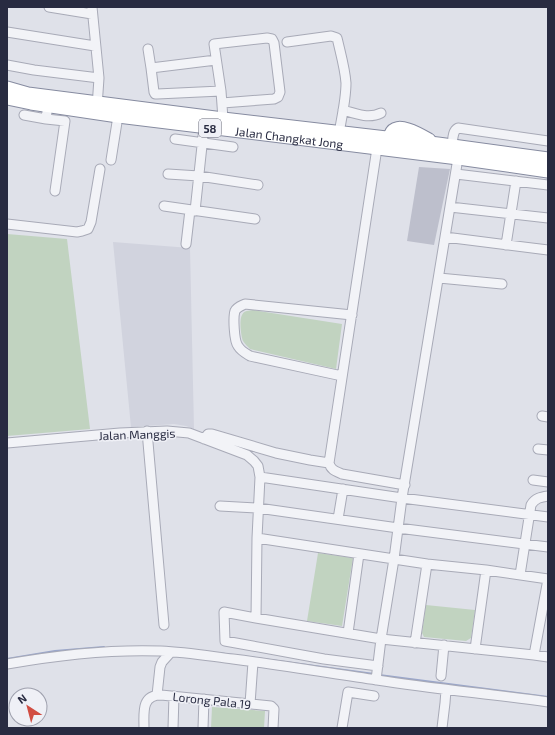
<svg xmlns="http://www.w3.org/2000/svg" width="555" height="735" font-family="'Exo 2',sans-serif">
<style>
.built{fill:#d1d3de}
.green{fill:#c1d3c0}
.lines{fill:none;stroke-linecap:round;stroke-linejoin:round}
.stream{stroke:#9aa6ca;stroke-width:2}
.building{fill:#bdbfcc}
.minor-casing{stroke:#a8aab7;stroke-width:11}
.highway-casing{stroke:#868ba0;stroke-width:15}
.minor{stroke:#f2f3f7;stroke-width:9}
.highway{stroke:#fff;stroke-width:13}
.labels{text-anchor:middle;dominant-baseline:central;stroke-width:3;stroke-linejoin:round;paint-order:stroke}
.shield{fill:#eff0f6;stroke:#646677;stroke-width:1}
.shield-label{font-size:11px;font-weight:bold;fill:#282b41}
.street-label{font-size:12px;fill:#282b41;stroke:#eff0f6}
</style>
<rect width="100%" height="100%" fill="#dfe1e9"/>
<path class="built" d="M113,242L190,248L194,429L186,426L174,424L131,427Z"/>
<path class="green" d="M7,234L67,239L90,429L7,436Z
M253,310L342,324L336,369L250,349C248,347 245,344 243,341C241,336 239,320 242,315C244,310 249,311 253,310Z
M318,553L353,558L342,626L307,621Z
M426,605L475,610L471,638L466,641L424,637L422,633Z
M212,707L265,711L264,728H211Z"/>
<g class="lines">
<path class="stream" d="M218,653L374,674
M7,659L55,651L104,647
M379,675L548,697"/>
</g>
<path class="building" d="M419,167L450,169L434,245L407,241Z"/>
<g class="lines">
<defs>
<path id="minor" d="M49,7L92,14
M92,7L99,78L97,107
M7,32L95,46
M287,42L331,36L337,38L338,42C341,55 345,69 346,83C346,99 342,116 339,133
M148,49L151,68
M216,60L151,68L154,92L155,94H157L221,91
M7,65L34,70L99,78
M222,103L274,99L278,97L280,92L274,43L272,39L267,38L214,44L221,91L223,119
M48,105L46,119L65,121L55,191
M343,110C356,114 369,119 381,113
M24,115L46,119
M175,139L233,147
M452,146C453,140 452,131 458,128L548,141
M377,148L329,463C331,470 335,471 342,474L405,485
M111,160L118,116
M168,174L199,176L258,185
M456,174L548,185
M164,206L255,219
M450,207L548,218
M195,211L204,127
M7,224L77,232L82,231L88,229L91,222L100,169
M445,237L548,250
M186,244L190,210
M506,245L516,181
M439,278L502,284
M342,376L250,356C245,353 241,351 238,346C234,341 233,317 235,311C237,307 241,306 245,304L352,315
M542,416L548,417
M147,431L164,625
M204,439L208,434H212L276,453L310,460L329,463
M7,443L120,433L167,431L189,433L247,455L254,461L258,466L260,477L257,538L256,618
M538,449L548,450
M260,477L402,498L548,517
M533,480L548,482
M220,506L258,508L398,528L548,547
M338,519L343,489
M257,538L394,559L427,564L486,570L548,579
M520,575L531,505C535,498 541,497 548,496
M348,633L359,554
M415,643L427,564
M475,649L486,570
M534,655L548,579
M7,664C58,655 109,649 161,651C185,652 209,656 233,659C281,665 329,673 377,680C434,689 491,694 548,702
M378,666L324,659L225,641L224,612L256,618L381,639L534,655L548,657
M441,676L444,645
M376,680L381,639L394,559L402,498L458,158
M157,695L160,667L162,662L171,652
M250,704L253,662
M144,728C144,713 141,695 161,695L271,706L274,709L273,728
M173,728L174,696
M203,728L204,699
M342,728L348,692L374,696
M442,728L445,703L446,690"/>
<g id="highway">
<path d="M7,88L28,94L223,119L438,144L548,159"/>
<path id="s1" d="M7,98L31,103L118,116L458,158L548,171"/>
<path d="M395,145C392,142 389,138 391,134C396,120 422,136 429,140"/>
</g>
</defs>
<use href="#minor" class="minor-casing"/>
<use href="#highway" class="highway-casing"/>
<use href="#minor" class="minor"/>
<use href="#highway" class="highway"/>
</g>
<g class="labels">
<rect class="shield" x="199" y="119" width="22" height="18" rx="3"/>
<g class="shield-label">
<text x="210" y="128">58</text>
</g>
<g class="street-label">
<text stroke="none"><textPath href="#s1" startOffset="285">Jalan Changkat Jong</textPath></text>
<text transform="translate(137 434) rotate(-2)">Jalan Manggis</text>
<text transform="translate(212 700) rotate(6)">Lorong Pala 19</text>
</g>
</g>
<rect width="555" height="735" fill="none" stroke="#282b41" stroke-width="16"/>
<g transform="translate(28 707) rotate(324)"><circle r="19" fill="#eff0f6" stroke="#9fa1ae"/>
<path d="M0-3L7 15L0 10L-7 15Z" fill="#d14d42"/>
<text y="-6" font-size="11" font-weight="bold" text-anchor="middle" fill="#282b41">N</text>
</g>
</svg>
